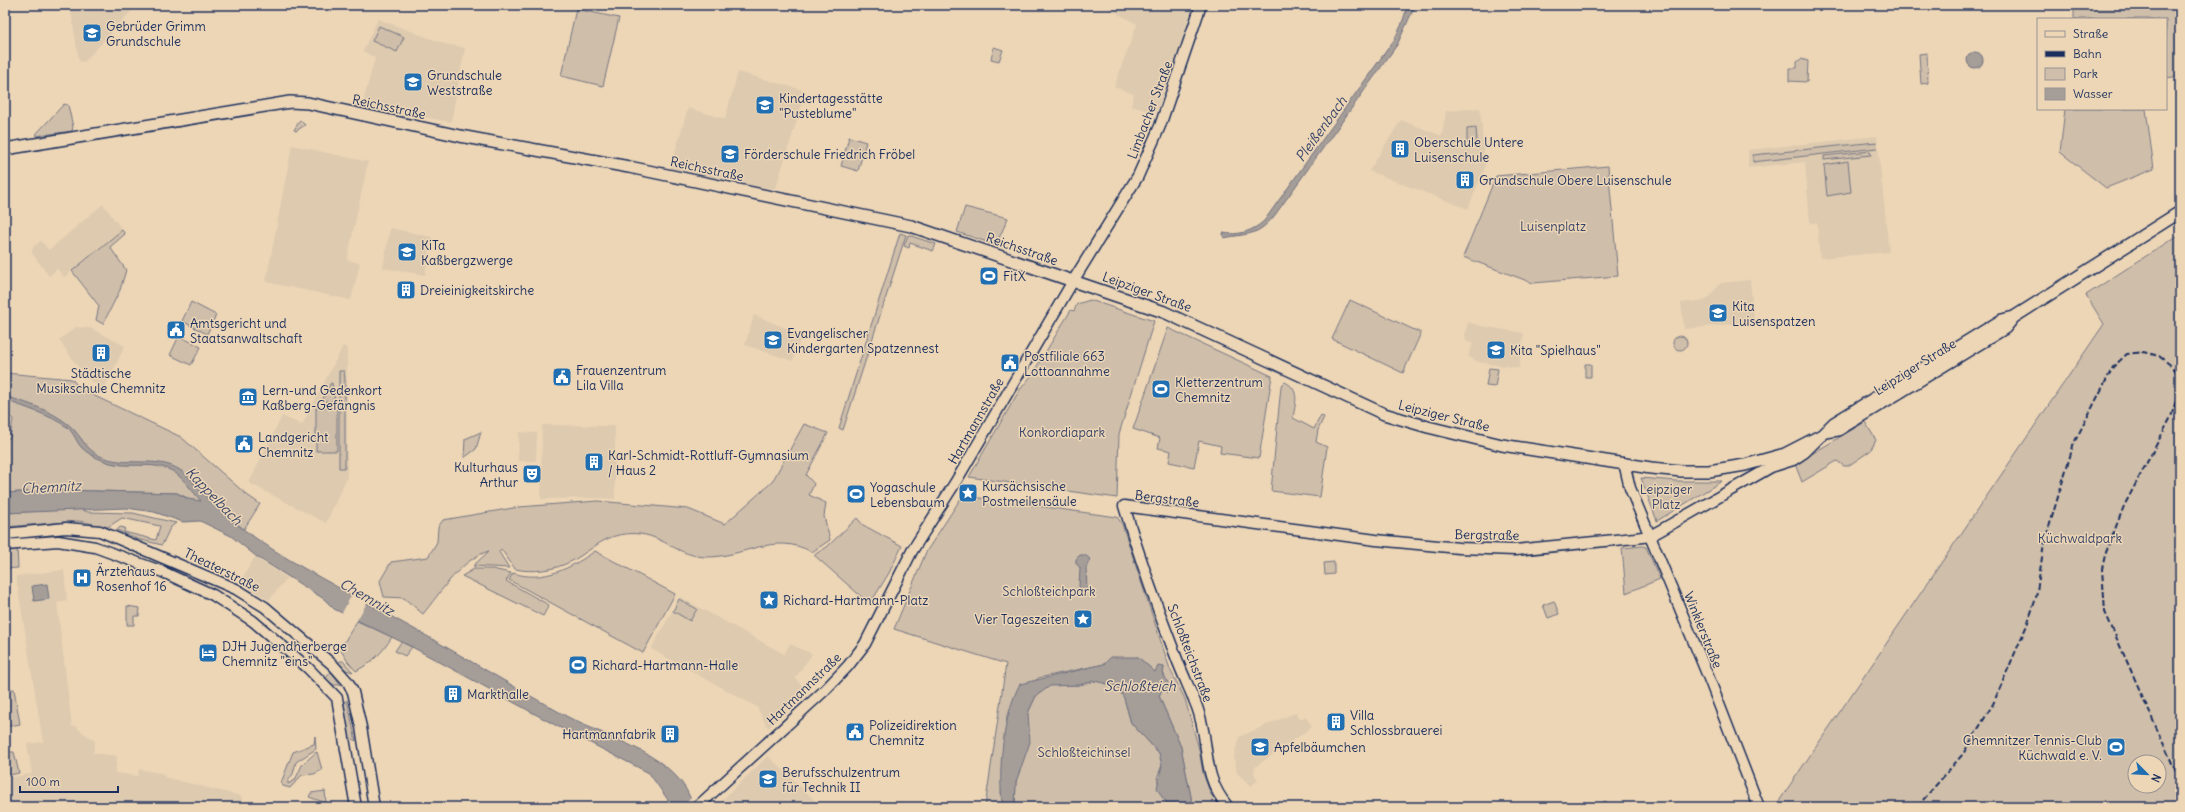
<svg xmlns="http://www.w3.org/2000/svg" width="2185" height="812" font-family="Delius,sans-serif">
<style>
.built{fill:#ddcaaf}
.green{fill:#cfbea9;stroke:#757684;fill-rule:evenodd}
.water{fill:#a59d98;stroke:#6e7181}
.pier{fill:#edd6b6}
.lines{fill:none;stroke-linecap:round;stroke-linejoin:round}
.secondary-casing{stroke:#1b2f5e;stroke-width:13}
.primary-casing{stroke:#1b2f5e;stroke-width:14}
.secondary{stroke:#edd6b6;stroke-width:10}
.primary{stroke:#edd6b6;stroke-width:11}
.rail{stroke:#1b2f5e;stroke-width:2;stroke-dasharray:6 3;stroke-linecap:butt}
.labels{text-anchor:middle;dominant-baseline:central;stroke-width:3;stroke-linejoin:round;paint-order:stroke}
.poi-label{font-size:13px;fill:#1b2f5e;stroke:#edd6b6;text-anchor:start}
.street-label{font-size:13px;fill:#1b2f5e;stroke:#edd6b6}
.park-label{font-size:13px;fill:#364469;stroke:#edd6b6}
.water-label{font-size:14px;font-style:italic;fill:#37456a;stroke:#edd6b6}
</style>
<rect width="100%" height="100%" fill="#edd6b6"/>
<filter id="ink" filterUnits="userSpaceOnUse"><feTurbulence type="fractalNoise" baseFrequency=".025" numOctaves="2"/><feDisplacementMap in="SourceGraphic" scale="8" xChannelSelector="R" yChannelSelector="G"/><feConvolveMatrix kernelMatrix="1 2 1 2 8 2 1 2 1" color-interpolation-filters="sRGB"/></filter>
<g filter="url(#ink)">
<path class="built" d="M70,5H137L84,62L79,61Z
M1102,5H1195L1156,113L1131,106L1134,94L1114,87L1137,24Z
M378,19L445,44L465,48L451,122L362,106L375,58L363,51Z
M738,72L806,91L776,187L773,189L670,170L688,108L725,119Z
M1480,108L1485,167L1468,209L1369,171L1401,120L1442,136L1446,111Z
M1877,136L1889,252L1820,258L1817,223H1810L1805,162L1748,168V150Z
M292,145L368,162L347,260L360,263L351,300L266,282Z
M103,204L122,230L64,277L57,269L49,276L32,253L33,247L41,241L49,250Z
M390,228L432,237L425,275L383,268Z
M1750,280L1754,322L1684,329L1681,303L1706,300L1721,283Z
M754,315L802,335L793,361L745,345Z
M1468,322L1481,326L1524,333L1519,368L1478,362L1468,356L1473,344L1466,341L1465,336Z
M76,327L90,328L125,346L104,389L86,378L59,340Z
M343,346L347,348V477L326,523L249,483L282,416L302,425Z
M542,425L615,426V499L599,498L541,499Z
M519,432L537,433L536,461H518Z
M255,557L287,578L269,600L240,582Z
M64,570L67,600L57,603L72,727L77,726L78,729L95,741L93,753L117,756L115,773L138,776L139,769L164,774V777L241,796L244,803L258,807H5V778L32,774L27,744L43,742L16,576Z
M680,597L784,654L790,644L812,654L795,678L808,693L768,728L757,707L651,649Z
M1295,713L1299,719L1306,717L1312,727L1255,767L1254,774L1258,780L1251,786L1237,773L1234,756L1239,737Z
M768,756L822,807H725L721,801Z"/>
<path class="green" d="M2069,5H2180V76L2166,78V19H2074V6Z
M576,9L619,18L603,86L561,76Z
M379,26L404,37L397,52L372,41Z
M994,47L1003,50L999,61L991,59Z
M1927,53L1928,83L1921,84L1919,54Z
M1801,59L1808,61L1807,82L1789,81V68H1797V62Z
M64,104L68,105L73,127L72,131L36,136L37,133Z
M2065,109H2146L2154,169L2106,188L2060,152Z
M300,120L305,125L296,131L294,130Z
M1476,128L1477,142L1467,143V129Z
M849,137L866,142L858,171L841,166Z
M1876,142L1877,148L1753,162V155Z
M1870,151L1871,155L1824,160V156Z
M1848,161L1851,192L1827,196L1824,165Z
M1608,166L1618,276L1533,283L1463,257L1496,176Z
M965,207L1008,218L996,245L957,232Z
M122,230L125,234L110,247L126,270L120,290L103,324L96,320L99,306L72,271Z
M900,233L906,235L843,430L839,428Z
M2180,234V807H1775L2104,324L2086,295ZM2135,762H2159V786H2135Z
M908,235L936,244L933,251L910,243L909,248L904,246Z
M1090,300L1154,321L1119,434L1117,498L969,477L1019,391L1031,376L1071,310L1074,311L1077,304Z
M1350,300L1421,333L1403,373L1332,339Z
M191,302L216,315L207,334L182,321Z
M1168,328L1272,376L1259,458L1220,453L1221,446L1199,441L1194,467L1169,462L1171,451L1158,448L1160,438L1133,429Z
M1673 343a7 7 0 1 1 14 0a7 7 0 1 1-14 0Z
M179,336L201,347L191,365L170,355Z
M1585,364H1591V377H1585Z
M1489,368L1498,369L1495,387L1486,386Z
M339,371H344L345,380V468H339Z
M5,373L72,379L80,389L181,437L247,495L260,504L244,529L226,516L177,493L56,490L5,493V439L10,438L13,419L5,412Z
M1285,382C1301,390 1295,404 1293,418L1314,429L1321,415L1324,417L1318,430L1316,442L1327,447L1320,497L1271,491L1281,386Z
M332,383L335,402L322,401L330,384Z
M316,408H337V451H316Z
M1865,422L1876,440L1870,451L1848,466H1844L1837,461L1802,482L1795,464Z
M804,424L828,433L806,475L814,484L809,495L826,503L824,516L830,540L812,552C773,531 744,558 705,557C670,555 660,527 619,535C602,538 587,553 572,561C555,570 533,573 515,569L501,549L499,552L509,568L473,566L489,551C461,559 441,592 423,614L404,598L384,597L380,581L391,562L428,557L437,542L438,527L443,520L519,507L598,501L688,509L725,524L772,482Z
M481,432L476,449L464,458L465,439Z
M1641,478L1676,481H1722L1657,521Z
M965,496L1117,517L1122,524L1170,669L1185,699L1199,749L1203,773L1211,795L1224,807H1193L1181,747L1159,696L1163,687L1171,690L1163,673L1164,667L1155,672L1138,657L1038,678L1007,715L1001,795L1003,807H985L1006,664L894,629L926,552L961,498Z
M80,509L88,512L133,513L176,523L170,528L162,545L137,539L117,530L120,527L125,528L124,532L156,540L160,526L122,518L108,527L79,521L5,527V513Z
M857,518L863,525L902,546L889,573L873,599H864L814,555L827,547Z
M1642,546L1646,547L1660,579L1626,593L1622,548Z
M17,547L18,568L5,569V553Z
M595,551L675,594L643,653L509,580L513,573C543,583 571,568 595,551Z
M1334,562V574L1325,575L1324,563Z
M474,569H492L511,573L506,581L549,605L543,616L462,576Z
M679,599L697,609L690,621L673,611Z
M1554,601L1559,614L1548,618L1543,605Z
M127,606L140,608L139,616H134V625H127Z
M357,621L392,637C382,653 373,662 356,671L348,662L340,649Z
M5,640L10,665L5,666Z
M401,642L412,647L405,656L395,651Z
M340,661H343L353,672L346,670L338,663Z
M331,672L341,685H334L325,679Z
M1095,681L1117,686L1124,698L1131,723L1159,753L1162,765L1157,778L1162,797L1171,807H1015L1016,782L1028,713L1036,696L1050,685H1079Z
M14,689L20,724L5,727V690Z
M347,700L356,741L348,737L344,702Z
M315,736L316,749L296,762L293,774L288,781V784L295,780L302,765L315,753L317,752L322,770L314,774L302,775L290,788L283,786L281,783L293,752L314,744Z
M7,752H14L19,773L5,776V765L9,764Z
M325,791L326,803L309,797L311,793Z
M1606,801L1609,807H1590Z"/>
<path class="water" d="M1408,5H1414L1413,10L1397,45L1275,215C1257,237 1249,233 1224,238L1223,233C1238,236 1253,231 1264,221L1394,40L1401,26Z
M1967 60a8 8 0 1 1 16 0a8 8 0 1 1-16 0Z
M5,396C27,403 51,410 69,425C81,435 85,449 100,456C126,468 156,455 180,470C191,477 200,491 209,500C223,515 240,527 257,539C298,567 342,589 385,613C447,646 506,683 568,717C609,739 682,756 693,807H673L649,773L557,726L412,647L334,609L324,599L257,557L231,536L200,521L183,522L154,512L126,508L5,513V493L56,490L177,493L188,499L201,501C193,492 184,479 174,472C153,459 125,471 102,460C94,457 87,453 81,447C76,441 74,433 67,427C48,414 26,408 5,400Z
M1080,555H1085L1090,559L1086,568L1087,589H1080L1079,586L1080,568L1076,563V559Z
M47,584L49,599L34,601L32,586Z
M1111,657H1138L1155,672L1158,666L1164,667L1163,673L1171,690L1167,693L1163,687L1159,696L1181,747L1193,807H1171L1162,797L1157,788L1162,765L1159,753L1131,723L1124,698L1117,686L1095,681L1079,685L1050,686L1036,696L1028,713L1030,742L1016,782L1015,807H1003C997,773 1003,714 1020,684L1104,664Z"/>
<path class="pier" d="M352,594L368,601L356,622L341,615Z
M693,796L695,807H682Z"/>
<g class="lines">
<defs>
<path id="secondary" d="M1624,463L1630,488L1710,681L1759,807
M5,534L66,528L100,531L236,589L265,607L333,665L348,682L353,692L361,727L374,807
M5,545L58,541L95,547L163,572L213,595L253,621L308,668L337,698L356,807
M697,807L825,690L848,666L865,644L912,551L955,483L1073,281L1138,176L1160,126L1201,5
M1228,807C1200,774 1211,744 1197,707C1191,692 1184,677 1178,662C1158,611 1140,559 1124,506L1376,540L1459,548L1515,550L1635,538L1650,536L1661,530L1771,467L1793,460L1805,452L1820,437"/>
<path id="primary" d="M5,149L290,102L308,103L460,136L629,167L911,226L1164,312L1384,414L1428,427L1502,445L1651,468L1682,471H1709L1745,465L1785,454L1822,435L1834,423L2002,320L2014,317
M1826,432L1838,430L2005,328L2014,317L2180,212"/>
</defs>
<use href="#secondary" class="secondary-casing"/>
<use href="#primary" class="primary-casing"/>
<use href="#secondary" class="secondary"/>
<use href="#primary" class="primary"/>
<path class="rail" d="M1917,807L1963,754L1993,704L2027,625L2036,598L2044,544L2074,443L2113,367L2127,354L2143,352L2159,356L2173,367L2177,373L2179,391L2171,417L2124,506L2105,555L2102,569L2105,612L2180,781"/>
</g>
</g>
<defs>
<symbol id="school-square" viewBox="-11 -11 22 22"><rect x="-9" y="-9" width="18" height="18" rx="4" fill="#1f6fb2" stroke="#edd6b6"/><path d="M0-5L7-2L0 1L-7-2ZM-4 1L0 2.5L4 1V4Q0 6-4 4Z" fill="#fff"/></symbol>
<symbol id="building-square" viewBox="-11 -11 22 22"><rect x="-9" y="-9" width="18" height="18" rx="4" fill="#1f6fb2" stroke="#edd6b6"/><path d="M-4-6H4V6H1V3H-1V6H-4ZM-2.5-4.3h1.7v1.8h-1.7ZM.8-4.3h1.7v1.8H.8ZM-2.5-1h1.7V.8h-1.7ZM.8-1h1.7V.8H.8Z" fill="#fff"/></symbol>
<symbol id="stadium-square" viewBox="-11 -11 22 22"><rect x="-9" y="-9" width="18" height="18" rx="4" fill="#1f6fb2" stroke="#edd6b6"/><path d="M0-5a6.5 5 0 1 0 0 10a6.5 5 0 1 0 0-10ZM-3.5-1.8h7v3.6h-7Z" fill="#fff"/></symbol>
<symbol id="civic-square" viewBox="-11 -11 22 22"><rect x="-9" y="-9" width="18" height="18" rx="4" fill="#1f6fb2" stroke="#edd6b6"/><path d="M-.6-6.5H3V-4.5H.6V-3L4-1V1h2V6H-6V1h2V-1L-.6-3ZM-1.2 2.5V6h2.4V2.5Z" fill="#fff"/></symbol>
<symbol id="museum-square" viewBox="-11 -11 22 22"><rect x="-9" y="-9" width="18" height="18" rx="4" fill="#1f6fb2" stroke="#edd6b6"/><path d="M0-6L6-3V-2H-6V-3ZM-5-1h2V3h-2ZM-1-1h2V3h-2ZM3-1h2V3H3ZM-6 4H6V6H-6Z" fill="#fff"/></symbol>
<symbol id="theatre-square" viewBox="-11 -11 22 22"><rect x="-9" y="-9" width="18" height="18" rx="4" fill="#1f6fb2" stroke="#edd6b6"/><path d="M-5-5.5Q0-4 5-5.5V0Q5 5 0 6Q-5 5-5 0ZM-3.3-2.5H-1v1.5H-3.3ZM1-2.5H3.3v1.5H1ZM-2.8 1Q0 5.5 2.8 1Z" fill="#fff"/></symbol>
<symbol id="sight-square" viewBox="-11 -11 22 22"><rect x="-9" y="-9" width="18" height="18" rx="4" fill="#1f6fb2" stroke="#edd6b6"/><path d="M0-6L1.8-2.2L6-1.7L2.9 1.2L3.7 5.4L0 3.3L-3.7 5.4L-2.9 1.2L-6-1.7L-1.8-2.2Z" fill="#fff"/></symbol>
<symbol id="hospital-square" viewBox="-11 -11 22 22"><rect x="-9" y="-9" width="18" height="18" rx="4" fill="#1f6fb2" stroke="#edd6b6"/><path d="M-5-5h3v3.5h4V-5h3V5h-3V1.5h-4V5h-3Z" fill="#fff"/></symbol>
<symbol id="hotel-square" viewBox="-11 -11 22 22"><rect x="-9" y="-9" width="18" height="18" rx="4" fill="#1f6fb2" stroke="#edd6b6"/><path d="M-6-4.5h1.5V1H6V5H4.5V3h-9V5H-6ZM-4 0a1.8 1.8 0 1 1 3.6 0ZM.5 0V-2.5h3Q6-2.5 6 0Z" fill="#fff"/></symbol>
</defs>
<g fill-rule="evenodd">
<use href="#school-square" x="81" y="22" width="22" height="22"/>
<use href="#school-square" x="402" y="71" width="22" height="22"/>
<use href="#school-square" x="754" y="94" width="22" height="22"/>
<use href="#building-square" x="1389" y="138" width="22" height="22"/>
<use href="#school-square" x="719" y="143" width="22" height="22"/>
<use href="#building-square" x="1454" y="169" width="22" height="22"/>
<use href="#school-square" x="396" y="241" width="22" height="22"/>
<use href="#stadium-square" x="978" y="265" width="22" height="22"/>
<use href="#building-square" x="395" y="279" width="22" height="22"/>
<use href="#school-square" x="1707" y="302" width="22" height="22"/>
<use href="#civic-square" x="165" y="319" width="22" height="22"/>
<use href="#school-square" x="762" y="329" width="22" height="22"/>
<use href="#school-square" x="1485" y="339" width="22" height="22"/>
<use href="#building-square" x="90" y="342" width="22" height="22"/>
<use href="#civic-square" x="999" y="352" width="22" height="22"/>
<use href="#civic-square" x="551" y="366" width="22" height="22"/>
<use href="#stadium-square" x="1150" y="378" width="22" height="22"/>
<use href="#museum-square" x="237" y="386" width="22" height="22"/>
<use href="#civic-square" x="233" y="433" width="22" height="22"/>
<use href="#building-square" x="583" y="451" width="22" height="22"/>
<use href="#theatre-square" x="521" y="463" width="22" height="22"/>
<use href="#sight-square" x="957" y="482" width="22" height="22"/>
<use href="#stadium-square" x="845" y="483" width="22" height="22"/>
<use href="#hospital-square" x="71" y="567" width="22" height="22"/>
<use href="#sight-square" x="758" y="589" width="22" height="22"/>
<use href="#sight-square" x="1072" y="608" width="22" height="22"/>
<use href="#hotel-square" x="197" y="642" width="22" height="22"/>
<use href="#stadium-square" x="567" y="654" width="22" height="22"/>
<use href="#building-square" x="442" y="683" width="22" height="22"/>
<use href="#building-square" x="1325" y="711" width="22" height="22"/>
<use href="#civic-square" x="844" y="721" width="22" height="22"/>
<use href="#building-square" x="659" y="723" width="22" height="22"/>
<use href="#school-square" x="1249" y="736" width="22" height="22"/>
<use href="#stadium-square" x="2105" y="736" width="22" height="22"/>
<use href="#school-square" x="757" y="768" width="22" height="22"/>
</g>
<g class="labels">
<g class="poi-label">
<text x="106" y="26">Gebrüder Grimm<tspan x="106" dy="15">Grundschule</tspan></text>
<text x="427" y="75">Grundschule<tspan x="427" dy="15">Weststraße</tspan></text>
<text x="779" y="98">Kindertagesstätte<tspan x="779" dy="15">"Pusteblume"</tspan></text>
<text x="1414" y="142">Oberschule Untere<tspan x="1414" dy="15">Luisenschule</tspan></text>
<text x="744" y="154">Förderschule Friedrich Fröbel</text>
<text x="1479" y="180">Grundschule Obere Luisenschule</text>
<text x="421" y="245">KiTa<tspan x="421" dy="15">Kaßbergzwerge</tspan></text>
<text x="1003" y="276">FitX</text>
<text x="420" y="290">Dreieinigkeitskirche</text>
<text x="1732" y="306">Kita<tspan x="1732" dy="15">Luisenspatzen</tspan></text>
<text x="190" y="323">Amtsgericht und<tspan x="190" dy="15">Staatsanwaltschaft</tspan></text>
<text x="787" y="333">Evangelischer<tspan x="787" dy="15">Kindergarten Spatzennest</tspan></text>
<text x="1510" y="350">Kita "Spielhaus"</text>
<text x="1024" y="356">Postfiliale 663<tspan x="1024" dy="15">Lottoannahme</tspan></text>
<text x="576" y="370">Frauenzentrum<tspan x="576" dy="15">Lila Villa</tspan></text>
<text x="101" y="373" text-anchor="middle">Städtische<tspan x="101" dy="15">Musikschule Chemnitz</tspan></text>
<text x="1175" y="382">Kletterzentrum<tspan x="1175" dy="15">Chemnitz</tspan></text>
<text x="262" y="390">Lern-und Gedenkort<tspan x="262" dy="15">Kaßberg-Gefängnis</tspan></text>
<text x="258" y="437">Landgericht<tspan x="258" dy="15">Chemnitz</tspan></text>
<text x="608" y="455">Karl-Schmidt-Rottluff-Gymnasium<tspan x="608" dy="15">/ Haus 2</tspan></text>
<text x="518" y="467" text-anchor="end">Kulturhaus<tspan x="518" dy="15">Arthur</tspan></text>
<text x="982" y="486">Kursächsische<tspan x="982" dy="15">Postmeilensäule</tspan></text>
<text x="870" y="487">Yogaschule<tspan x="870" dy="15">Lebensbaum</tspan></text>
<text x="96" y="571">Ärztehaus<tspan x="96" dy="15">Rosenhof 16</tspan></text>
<text x="783" y="600">Richard-Hartmann-Platz</text>
<text x="1069" y="619" text-anchor="end">Vier Tageszeiten</text>
<text x="222" y="646">DJH Jugendherberge<tspan x="222" dy="15">Chemnitz "eins"</tspan></text>
<text x="592" y="665">Richard-Hartmann-Halle</text>
<text x="467" y="694">Markthalle</text>
<text x="1350" y="715">Villa<tspan x="1350" dy="15">Schlossbrauerei</tspan></text>
<text x="869" y="725">Polizeidirektion<tspan x="869" dy="15">Chemnitz</tspan></text>
<text x="656" y="734" text-anchor="end">Hartmannfabrik</text>
<text x="2102" y="740" text-anchor="end">Chemnitzer Tennis-Club<tspan x="2102" dy="15">Küchwald e. V.</tspan></text>
<text x="1274" y="747">Apfelbäumchen</text>
<text x="782" y="772">Berufsschulzentrum<tspan x="782" dy="15">für Technik II</tspan></text>
</g>
<g class="street-label">
<text transform="translate(389 107) rotate(12)">Reichsstraße</text>
<text transform="translate(1150 110) rotate(-69)">Limbacher Straße</text>
<text transform="translate(707 169) rotate(12)">Reichsstraße</text>
<text transform="translate(1022 249) rotate(19)">Reichsstraße</text>
<text transform="translate(1147 292) rotate(20)">Leipziger Straße</text>
<text transform="translate(1915 367) rotate(-32)">Leipziger Straße</text>
<text transform="translate(1444 416) rotate(14)">Leipziger Straße</text>
<text transform="translate(976 421) rotate(-60)">Hartmannstraße</text>
<text transform="translate(1167 499) rotate(7)">Bergstraße</text>
<text transform="translate(1487 535) rotate(1)">Bergstraße</text>
<text transform="translate(222 570) rotate(26)">Theaterstraße</text>
<text transform="translate(1703 630) rotate(68)">Winklerstraße</text>
<text transform="translate(1190 653) rotate(69)">Schloßteichstraße</text>
<text transform="translate(804 689) rotate(-44)">Hartmannstraße</text>
</g>
<g class="park-label">
<text x="1553" y="226">Luisenplatz</text>
<text x="1062" y="432">Konkordiapark</text>
<text x="1666" y="489">Leipziger<tspan x="1666" dy="15">Platz</tspan></text>
<text x="2080" y="538">Küchwaldpark</text>
<text x="1049" y="591">Schloßteichpark</text>
<text x="1084" y="752">Schloßteichinsel</text>
</g>
<g class="water-label">
<text transform="translate(1321 129) rotate(-54)">Pleißenbach</text>
<text transform="translate(51 487) rotate(-3)">Chemnitz</text>
<text transform="translate(214 496) rotate(46)">Kappelbach</text>
<text transform="translate(367 597) rotate(30)">Chemnitz</text>
<text x="1140" y="686">Schloßteich</text>
</g>
</g>
<rect width="2185" height="812" fill="none" stroke="#edd6b6" stroke-width="20"/>
<rect x="10" y="10" width="2165" height="792" fill="none" stroke="#1b2f5e" stroke-width="1.5" filter="url(#ink)"/>
<rect x="2037" y="18" width="130" height="92" fill="#edd6b6" stroke="#999393"/>
<rect x="2045" y="31" width="20" height="6" fill="#edd6b6" stroke="#999393"/>
<text x="2073" y="38" font-size="12" fill="#1b2f5e">Straße</text>
<rect x="2045" y="51" width="20" height="6" fill="#1b2f5e" stroke="#999393"/>
<text x="2073" y="58" font-size="12" fill="#1b2f5e">Bahn</text>
<rect x="2045" y="68" width="20" height="12" fill="#cfbea9" stroke="#999393"/>
<text x="2073" y="78" font-size="12" fill="#1b2f5e">Park</text>
<rect x="2045" y="88" width="20" height="12" fill="#a59d98" stroke="#999393"/>
<text x="2073" y="98" font-size="12" fill="#1b2f5e">Wasser</text>
<g transform="translate(2147 774) rotate(114)"><circle r="19" fill="#edd6b6" stroke="#999393"/>
<path d="M0-3L7 15L0 10L-7 15Z" fill="#1f6fb2"/>
<text y="-6" font-size="11" font-weight="bold" text-anchor="middle" fill="#1b2f5e">N</text>
</g>
<path d="M20 786v6h98v-6" fill="none" stroke="#1b2f5e" stroke-width="2"/>
<text x="26" y="786" font-size="12" fill="#1b2f5e" stroke="#edd6b6" stroke-width="3" paint-order="stroke">100 m</text>
</svg>
